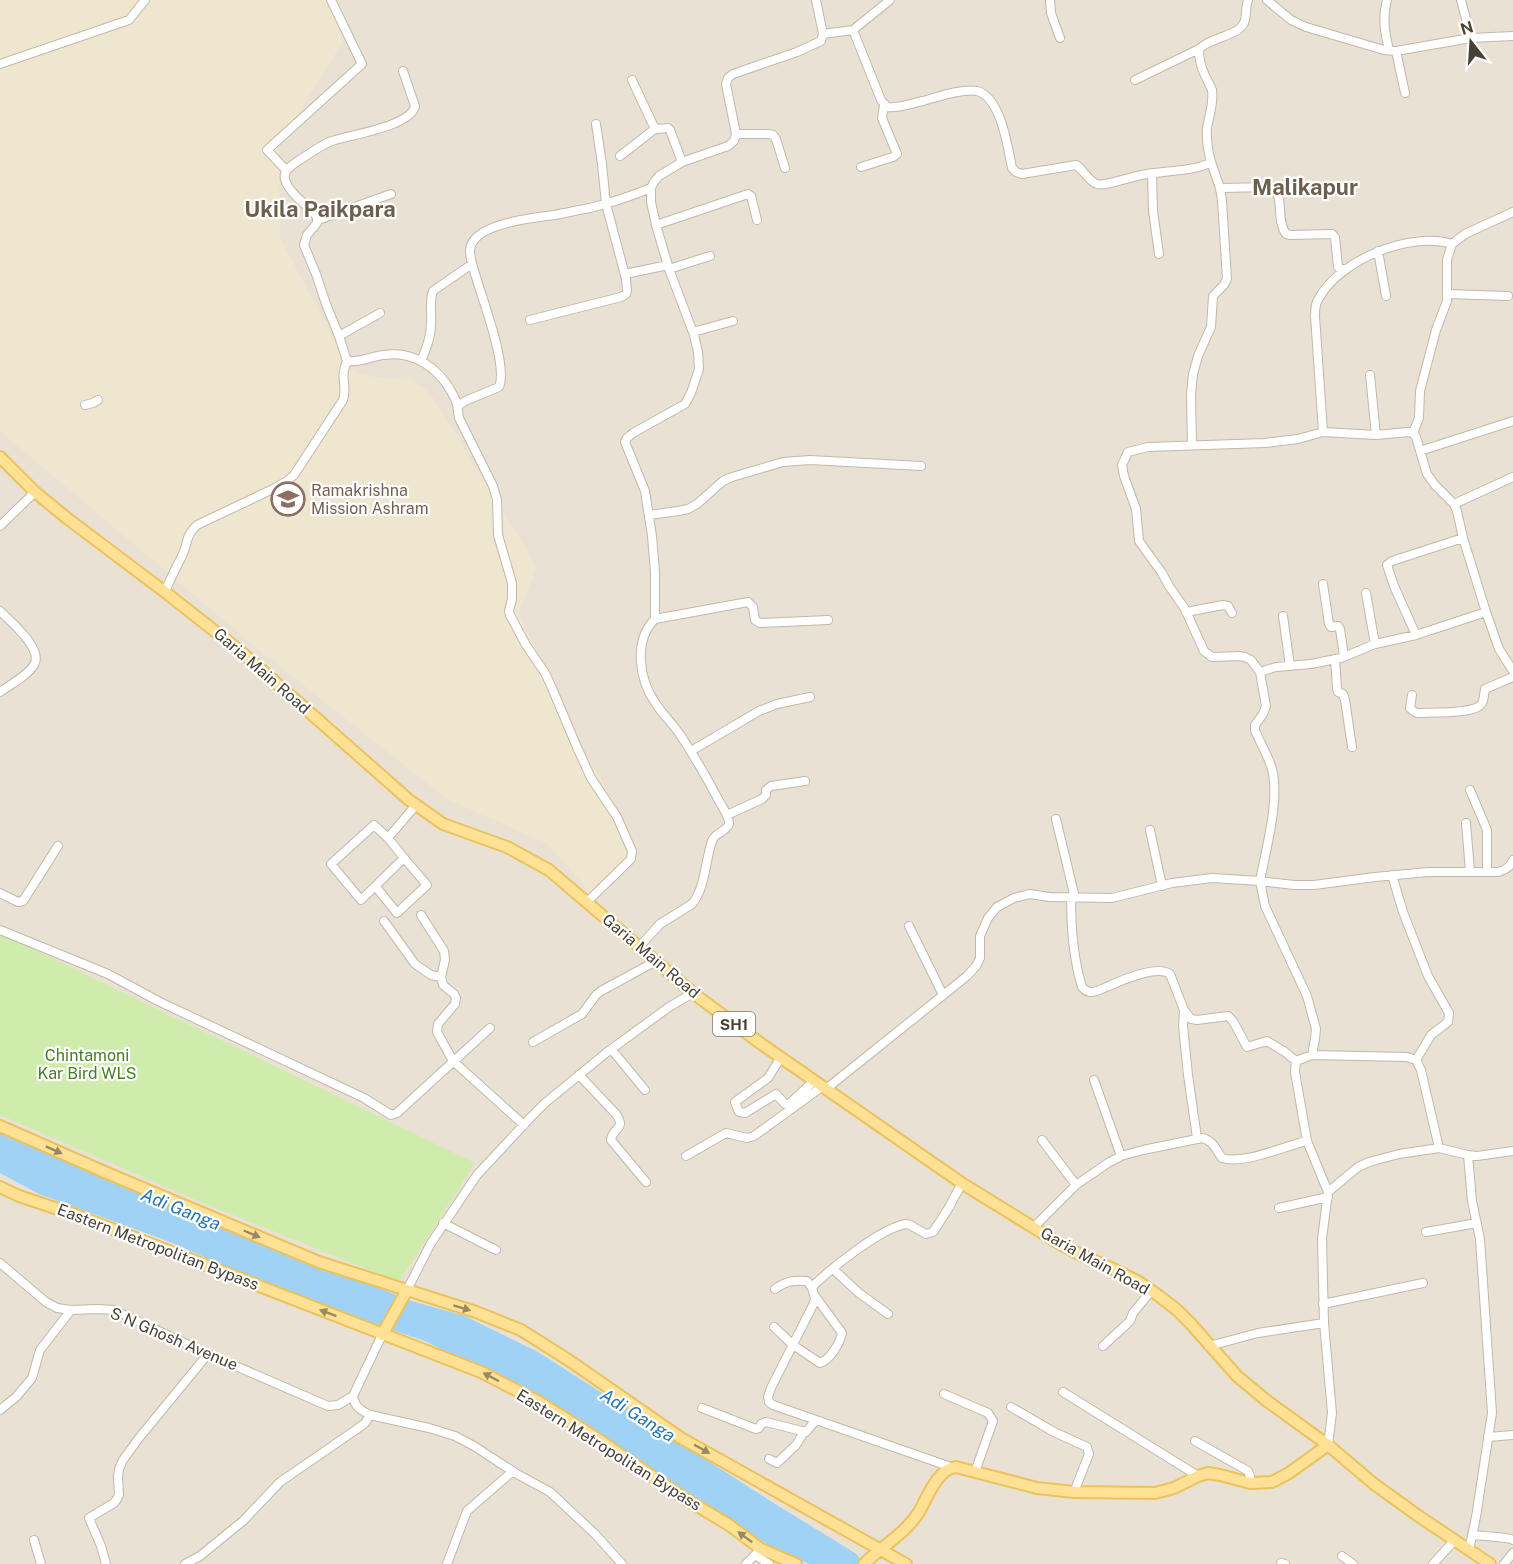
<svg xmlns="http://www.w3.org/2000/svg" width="1513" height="1564" font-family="'Public Sans',sans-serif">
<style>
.residential{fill:#e9e2d4}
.education{fill:#efe6d0}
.green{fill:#cfecad}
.water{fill:#9fd2f5}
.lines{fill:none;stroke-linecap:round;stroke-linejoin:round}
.minor-casing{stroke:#c1b8a9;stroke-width:10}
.major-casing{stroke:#ecc25d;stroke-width:14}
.minor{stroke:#fff;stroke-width:8}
.major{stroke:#ffe195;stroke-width:10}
.oneway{fill:#9a8960}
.labels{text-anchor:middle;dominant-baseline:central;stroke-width:4.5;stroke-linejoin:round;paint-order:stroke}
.shield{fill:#fff;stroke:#7f7a72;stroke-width:1.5}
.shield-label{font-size:15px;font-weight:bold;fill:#484135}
.education-label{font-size:16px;fill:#785e54;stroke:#fff;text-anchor:start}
.street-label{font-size:16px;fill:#484135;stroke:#fff}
.park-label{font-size:16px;fill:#467e24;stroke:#fff}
.water-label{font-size:18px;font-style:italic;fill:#2577b3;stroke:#fff}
.district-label{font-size:22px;font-weight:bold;fill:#6c5f4c;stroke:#fff}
</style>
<rect width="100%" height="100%" fill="#f4f0e7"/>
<path class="residential" d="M0,0H1513V1564H0Z"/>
<path class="education" d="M0,0H321L331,2L344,39L279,146L280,238L349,368L358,374L374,377L411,380L423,387L433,398L537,567L518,614L560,695L586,760L599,775L637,857L596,899L548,844L447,799L258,649L0,431Z"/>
<path class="green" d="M0,933L475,1163L399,1282L196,1200L0,1115Z"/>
<path class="water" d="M0,1131L104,1175L408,1300L465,1316L538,1352L772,1502L855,1553L866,1564H809L777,1550L679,1489L554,1405L425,1341L309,1302L165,1240L39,1194L0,1173Z"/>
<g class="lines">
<defs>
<path id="minor" d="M1050,0L1051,13L1060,38
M1267,0L1291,20L1306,27L1384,50L1396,51L1471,38
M1387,0C1382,18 1385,33 1389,50
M1461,0L1471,38L1513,36
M853,30L890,0
M823,34L853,30L881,100L887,107C899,109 911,103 923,101C937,97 963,88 977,91C1001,97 1008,148 1012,168L1016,172L1022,174L1076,165C1084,170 1088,181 1097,184C1104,187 1136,175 1147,174C1163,171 1198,171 1211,162C1208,151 1206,140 1207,128C1209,116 1214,103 1212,90C1210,84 1206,79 1204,73C1200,65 1199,57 1199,49C1209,38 1238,36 1244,23C1247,16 1245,8 1248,0
M1396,51L1405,93
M0,64L129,20L145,0
M403,71L415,106C411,127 347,135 329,142C318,147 308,155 298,161C291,166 283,170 285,179C288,193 309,206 317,217V223L307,235L304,245L316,274L326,304L339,336L347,361C359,363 372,356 384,355C413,350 438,368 451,391C453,395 456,400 457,404C458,409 458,414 459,418L493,486L497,500L498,535L512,583V599L509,611L510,615L526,645L545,673L552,688L576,745L591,778L617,817L632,851L631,859L587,902
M632,80L654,127L658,129L668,128L670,130L682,162
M1135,80L1199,49
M736,134H769L773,135L776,139L785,168
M620,156L656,128
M861,167L893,157L897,154L882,118L884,105
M286,170L267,150L362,64L331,0
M1152,173L1153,211L1159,254
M1220,188L1274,187C1284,200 1276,220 1286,234L1291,235L1332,234L1335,237L1338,267L1345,270
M318,220L391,194
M656,225L748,194L751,196L757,220
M1378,251L1386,296
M669,269L710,256
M625,274L668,265
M1448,294L1508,296
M530,320L621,297L626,294L627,290L626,279L606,204L602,164L596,124
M693,332L733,321
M339,336L380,313
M421,361C426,349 431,337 431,324C432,312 429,302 433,291L472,264
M1370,375L1376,435
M85,405L93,403L98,400
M458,406L465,401L499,387C508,366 483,301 476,277C473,268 470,259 470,250C472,223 534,218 554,215C566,213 578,210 590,208C611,203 631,196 651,188
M1323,432L1315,316C1315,310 1315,303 1319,298C1340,260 1410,231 1452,244
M1413,433L1419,418L1420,391L1436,330L1447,301V260L1452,244L1465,234L1513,212
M1192,445L1191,394L1193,374L1198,356L1211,327L1213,296L1224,285L1227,279L1222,201L1220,188L1211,162
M1420,451L1513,421
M1454,504L1513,477
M649,515L678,511L688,509L697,504L723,481L732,477L783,462L810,460L921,466
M0,526L35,492
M1323,584L1329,624L1331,627L1338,626L1340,629L1344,656
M165,592C170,579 176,568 182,556C189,542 184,538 197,525L273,489L287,481L294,475L343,400C348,385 339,379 347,361
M1366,593L1375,644
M0,611C10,621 44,649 34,665C27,676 11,684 0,692
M1186,612L1223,605L1228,606L1232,613
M1283,616L1290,666
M655,619L748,602L753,607L755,620L760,623L828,620
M1416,635L1394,586L1387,565L1392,561L1463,538
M1335,659L1337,689L1338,692L1343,694L1345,700L1352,747
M1260,672L1276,667L1311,664L1341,658L1375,644L1416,635L1486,612L1499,649L1513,671
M1412,695L1410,708L1413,711L1417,713C1430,712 1476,715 1482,703C1484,700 1484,694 1485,689L1513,677
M691,751L759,711L777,704L810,697
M1470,790L1487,830V872
M727,815L762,799L766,795V790L771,786L805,781
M1056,819L1075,898
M1466,823L1470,871
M1150,830L1162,886
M388,838L404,858
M1392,875L1403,912L1428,976L1449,1013L1448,1022L1431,1035L1416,1060
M376,887L397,913L427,885L404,858L361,900L331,864L374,825L388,838L416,805
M0,893L18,902L23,901L58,846
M1071,897C1071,928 1073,958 1082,987C1085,990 1085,991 1090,992C1096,993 1103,988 1109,986C1122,980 1157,965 1170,974L1184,1010L1183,1026L1188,1075L1197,1138
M421,915L444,951L445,960L441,977L443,985L454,994L456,998L455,1004L438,1024L437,1032L453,1061L524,1125
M384,921L415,964L431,975L441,977
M909,926L943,995
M0,930L108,974L160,1002L364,1098L391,1115L397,1113L490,1028
M639,947L660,924L692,904C703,891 705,869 709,852C710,848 711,843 713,839C716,833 727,831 729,824C730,817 721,805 718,799C707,778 694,756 681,736C674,725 663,715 656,704C639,680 633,641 655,619V572L652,536L645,491L625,442L627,438L633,433L685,404L691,393L699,369L698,352L694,335L669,269L656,225L651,202V188L654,182L659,176L682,162L728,146L734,141L736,134L726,84L728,78L733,74L797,52L821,41L823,34L816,0
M1184,1010L1191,1019L1197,1020L1228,1016L1233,1021L1247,1047L1267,1041L1285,1052L1296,1061
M533,1042L582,1014L596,995L601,991L656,961
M612,1050L645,1090
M1312,1055L1315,1039L1316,1029L1307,996L1265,906L1260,881C1266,848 1280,801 1272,769C1268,755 1260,743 1255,730V725L1263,714L1266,706L1260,672L1251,660L1245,657L1239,656L1212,657L1204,651L1185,609L1169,586L1162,573L1139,541L1136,509L1124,476L1122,465L1128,452L1148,447L1265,443L1298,439L1323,432L1376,435L1408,432L1413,433L1416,437L1427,474L1435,485L1454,504L1457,511L1463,538L1486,612
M781,1057L768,1078L735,1102L739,1112L745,1113L776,1094L785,1104H789L814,1081
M579,1075L616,1114C627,1130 612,1127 611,1140L646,1182
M1094,1080L1121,1156
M826,1089L967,976L976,966L980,958V936L988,918L997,907L1014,898L1030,894L1049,897L1112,898L1172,883L1212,878L1260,881L1294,885H1314L1375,877L1428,872H1498C1505,870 1511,867 1513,860
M1042,1140L1076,1185
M1468,1155L1477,1156L1513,1151
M686,1156L726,1133L747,1138L754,1136L823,1086
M1328,1192L1307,1141L1295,1072L1296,1061L1312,1055L1407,1057L1416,1060L1421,1070L1439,1148
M1279,1208L1328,1197
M443,1223L496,1250
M1034,1227L1076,1185L1108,1163L1121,1156L1143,1150L1202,1138C1213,1140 1216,1150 1222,1158C1244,1165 1284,1146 1307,1141
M1426,1232L1477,1223
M0,1263L46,1302L57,1308L71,1310L97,1309L114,1310L208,1354L328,1406L338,1405L353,1396
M833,1269L859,1293L888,1314
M775,1289C786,1281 793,1280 807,1281L812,1288
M407,1290L431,1243L477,1175L531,1117L545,1103L606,1053L669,1007L693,993
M1323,1304L1423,1283
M774,1327L793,1345L820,1363C830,1360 840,1343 842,1333L815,1296
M382,1335L353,1396C355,1407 360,1410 370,1415L429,1428L455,1436L474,1446L517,1474L550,1492L595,1534L622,1564
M1103,1346L1130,1321L1133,1313L1151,1291
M1209,1346L1258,1333L1324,1323
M1063,1392L1198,1476
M944,1394L988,1413L993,1421L975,1472
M1011,1407L1054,1432L1087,1447L1089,1454L1074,1492
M702,1408L756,1429L759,1428L761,1424L766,1422L806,1432L816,1420
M0,1410L16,1397L32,1378L40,1350L71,1310
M1488,1437L1513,1435
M1195,1441L1248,1471L1250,1476V1483
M1328,1445L1332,1413L1324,1323L1322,1239L1328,1192L1358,1167L1369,1162L1399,1154L1439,1148L1468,1155L1472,1201L1480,1239L1492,1413L1476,1517L1469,1550
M769,1459L777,1463L796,1445L804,1432
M951,1467L773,1405L769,1402L768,1397L771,1388L814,1303L815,1298L812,1288L814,1285C833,1267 881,1228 906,1224L910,1225L926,1234L933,1232L948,1209L962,1183
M1472,1535C1481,1536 1507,1537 1513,1540
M34,1540L41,1564
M755,1555L769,1564
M1342,1556L1353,1564
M1281,1563L1285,1564
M106,1564L101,1546L89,1518L114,1503L117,1499L119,1495L118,1477L119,1469L123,1460L139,1438L208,1354
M185,1564L200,1556L227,1534L243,1521L280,1482L357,1429L365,1423L370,1415
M447,1564L467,1511L513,1471
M746,1564L761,1549
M1433,1564L1454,1541
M1504,1564L1513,1553"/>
<path id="major" d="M0,457L35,492L68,519L165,592L240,651L409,800L443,824L507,847L549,870L693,993L760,1043L963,1184L1057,1242L1079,1254L1113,1269L1139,1282L1159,1296L1177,1310L1191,1324L1237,1376L1267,1401L1328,1445L1374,1484L1417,1515L1490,1564
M0,1126L107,1173L319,1262L476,1312L521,1330L570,1361L681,1438L906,1564
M0,1187L19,1196L76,1215L481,1372L539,1402L593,1436L684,1498L729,1525L761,1549L796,1564
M382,1335L407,1290
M864,1564C882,1546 905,1534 919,1512C927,1498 938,1468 956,1467L1037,1488L1074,1492L1155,1493L1174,1488L1198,1476L1208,1473L1220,1475L1250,1483L1272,1482L1289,1473L1328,1445"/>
</defs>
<use href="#minor" class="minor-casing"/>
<use href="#major" class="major-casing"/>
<use href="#minor" class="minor"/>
<use href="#major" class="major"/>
</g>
<defs><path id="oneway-solid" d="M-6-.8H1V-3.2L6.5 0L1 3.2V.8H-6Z" transform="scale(1.5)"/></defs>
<g class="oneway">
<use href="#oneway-solid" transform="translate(54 1150) rotate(24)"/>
<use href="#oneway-solid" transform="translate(252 1234) rotate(23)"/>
<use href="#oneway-solid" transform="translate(462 1308) rotate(17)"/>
<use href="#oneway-solid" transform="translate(328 1313) rotate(-159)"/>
<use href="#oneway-solid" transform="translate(491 1377) rotate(-152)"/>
<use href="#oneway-solid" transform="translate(702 1449) rotate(29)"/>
<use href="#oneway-solid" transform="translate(745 1537) rotate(-144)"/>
</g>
<defs>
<symbol id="school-ring" viewBox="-11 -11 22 22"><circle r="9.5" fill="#fff" stroke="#8d6e63" stroke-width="1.5"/><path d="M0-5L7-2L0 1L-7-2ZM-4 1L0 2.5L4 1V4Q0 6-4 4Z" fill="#8d6e63"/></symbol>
</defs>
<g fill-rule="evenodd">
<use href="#school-ring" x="269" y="480" width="38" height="38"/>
</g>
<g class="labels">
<rect class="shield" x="713" y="1012" width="42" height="24" rx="4.5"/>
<g class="shield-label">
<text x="734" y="1024">SH1</text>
</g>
<g class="education-label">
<text x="311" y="490">Ramakrishna<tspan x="311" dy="18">Mission Ashram</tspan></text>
</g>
<g class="street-label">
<text transform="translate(262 671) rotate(41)">Garia Main Road</text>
<text transform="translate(651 956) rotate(40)">Garia Main Road</text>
<text transform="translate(158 1247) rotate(21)">Eastern Metropolitan Bypass</text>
<text transform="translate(1095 1261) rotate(29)">Garia Main Road</text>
<text transform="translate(174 1339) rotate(23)">S N Ghosh Avenue</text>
<text transform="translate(609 1450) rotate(32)">Eastern Metropolitan Bypass</text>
</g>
<g class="park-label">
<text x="87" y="1055">Chintamoni<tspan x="87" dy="18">Kar Bird WLS</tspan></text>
</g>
<g class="water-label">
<text transform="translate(181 1209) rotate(22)">Adi Ganga</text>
<text transform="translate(638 1415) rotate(32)">Adi Ganga</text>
</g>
<g class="district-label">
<text x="1305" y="187">Malikapur</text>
<text x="320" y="209">Ukila Paikpara</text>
</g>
</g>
<g transform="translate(1471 42) rotate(343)" stroke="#ffffff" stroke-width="4.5" paint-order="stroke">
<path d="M0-4.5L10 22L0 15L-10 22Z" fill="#484135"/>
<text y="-9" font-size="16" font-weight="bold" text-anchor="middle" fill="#484135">N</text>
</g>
</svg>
